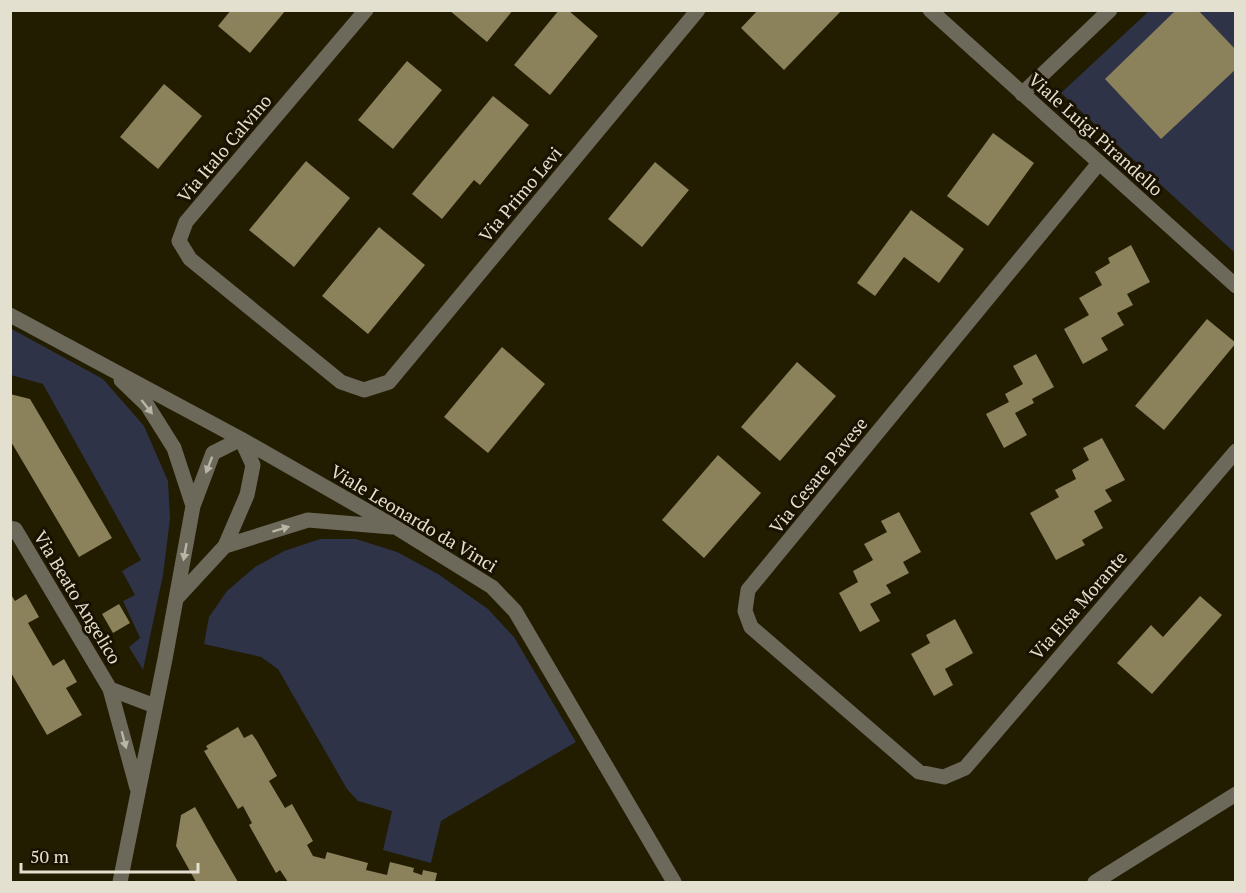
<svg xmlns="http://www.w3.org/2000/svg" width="1246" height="893" font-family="'PT Serif',serif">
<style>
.green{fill:#2e3347}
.building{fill:#8b815b}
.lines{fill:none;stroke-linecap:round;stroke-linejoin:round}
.minor{stroke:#6c695b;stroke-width:15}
.oneway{fill:#bab6a6}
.labels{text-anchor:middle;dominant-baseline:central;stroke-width:6;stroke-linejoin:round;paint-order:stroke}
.street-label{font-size:18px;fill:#e4e0cf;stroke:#191200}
</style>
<rect width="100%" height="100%" fill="#221c01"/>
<path class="green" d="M1149,11H1235V253L1061,93Z
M10,328L103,379L144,426L168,481L170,519L163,575L143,670L129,647L140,638L123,601L135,595L122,571L141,560L43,384L11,375Z
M320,539H356L397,552L438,574L488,609L514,637L576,742L441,821L431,863L383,850L392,811L358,801L347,789L278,669L261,657L204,644L209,617L227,591L255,567L284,551Z"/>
<path class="building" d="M231,10H286L250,53L218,26Z
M449,10H513L487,42Z
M559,10H568L598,36L550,95L514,65Z
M758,10H842L784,70L741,28Z
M1176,10H1198L1236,50V69L1161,139L1105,79Z
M407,61L442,90L393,149L358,120Z
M164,84L202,116L158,169L120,137Z
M493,96L529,125L480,185L474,180L442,219L412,194Z
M993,133L1034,163L988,226L947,196Z
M306,161L350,198L294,267L249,230Z
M655,162L689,190L642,247L608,219Z
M911,210L964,249L939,283L904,257L875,296L857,283Z
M379,227L425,265L368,334L322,296Z
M1131,245L1150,282L1127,294L1133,305L1117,313L1124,325L1101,338L1108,350L1083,364L1064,329L1089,315L1079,298L1102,285L1095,272L1110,263L1108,258Z
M1207,319L1236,343L1164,430L1135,406Z
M502,347L545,384L488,453L444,417Z
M1036,354L1054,387L1032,399L1034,403L1015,413L1027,435L1004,448L986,414L1009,402L1005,394L1023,384L1013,366Z
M797,362L836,396L780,461L741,427Z
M10,394L30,399L112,538L79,557L10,440Z
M1102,438L1125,480L1105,490L1112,501L1094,511L1103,528L1082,540L1085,545L1056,560L1030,513L1059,497L1055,490L1076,479L1072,470L1089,460L1083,448Z
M718,455L761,493L704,558L662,520Z
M899,512L921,552L903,562L909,573L886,585L891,593L870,604L880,621L860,632L839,593L858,582L853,571L873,560L864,544L887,532L881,521Z
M10,593L15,601L26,594L39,617L28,623L53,666L64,659L77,682L66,688L82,715L47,735L10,671Z
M1200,596L1222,615L1152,694L1117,663L1151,625L1163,637Z
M119,604L130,623L113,633L102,614Z
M955,619L973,653L945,669L953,685L934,696L911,654L930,643L926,635Z
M238,727L244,738L252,734L257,741L277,776L269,781L285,808L292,804L313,841L307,845L313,856L325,859L327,852L368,863L366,870L387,875L390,862L414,868L413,872L422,875L423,870L437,873L435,882H288L280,870L276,873L249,825L252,823L243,806L238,809L204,751L208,749L206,746Z
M195,807L213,839L238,882H196L176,846L181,815Z"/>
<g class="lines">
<path class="minor" d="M366,10L186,222L179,241L190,259L341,382L364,390L389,382L698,10
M930,10L1236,286
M1022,94L1110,10
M1099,163L748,590L745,611L751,627L919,772L944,777L965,768L1236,451
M10,315L241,439L397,528L492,587L515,611L674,882
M121,380L147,405L174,448L193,506
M10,528L15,529L110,689L137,788
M225,546L308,520L392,527
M176,599L225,546L247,495L253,465L241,439
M110,689L155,706
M120,882L165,659L193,506L213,453L241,439
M1095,882L1236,794"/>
</g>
<defs><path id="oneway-solid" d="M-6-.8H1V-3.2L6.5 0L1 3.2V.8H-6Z" transform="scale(1.5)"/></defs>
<g class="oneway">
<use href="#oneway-solid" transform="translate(147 407) rotate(52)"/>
<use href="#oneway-solid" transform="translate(209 465) rotate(111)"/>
<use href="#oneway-solid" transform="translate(281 529) rotate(-17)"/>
<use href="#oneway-solid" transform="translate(185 552) rotate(100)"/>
<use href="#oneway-solid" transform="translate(124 740) rotate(75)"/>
</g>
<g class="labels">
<g class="street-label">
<text transform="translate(1096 134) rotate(42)">Viale Luigi Pirandello</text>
<text transform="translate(224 148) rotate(-50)">Via Italo Calvino</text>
<text transform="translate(520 194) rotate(-50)">Via Primo Levi</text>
<text transform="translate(818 475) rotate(-51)">Via Cesare Pavese</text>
<text transform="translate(414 518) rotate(31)">Viale Leonardo da Vinci</text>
<text transform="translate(78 597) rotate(59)">Via Beato Angelico</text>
<text transform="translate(1078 605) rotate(-49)">Via Elsa Morante</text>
</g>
</g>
<rect width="1246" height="893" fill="none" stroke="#e4e0cf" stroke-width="24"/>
<path d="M21 863v9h177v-9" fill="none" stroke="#e4e0cf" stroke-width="3"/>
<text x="30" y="863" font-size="18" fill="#e4e0cf" stroke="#191200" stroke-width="4.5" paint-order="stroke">50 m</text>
</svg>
